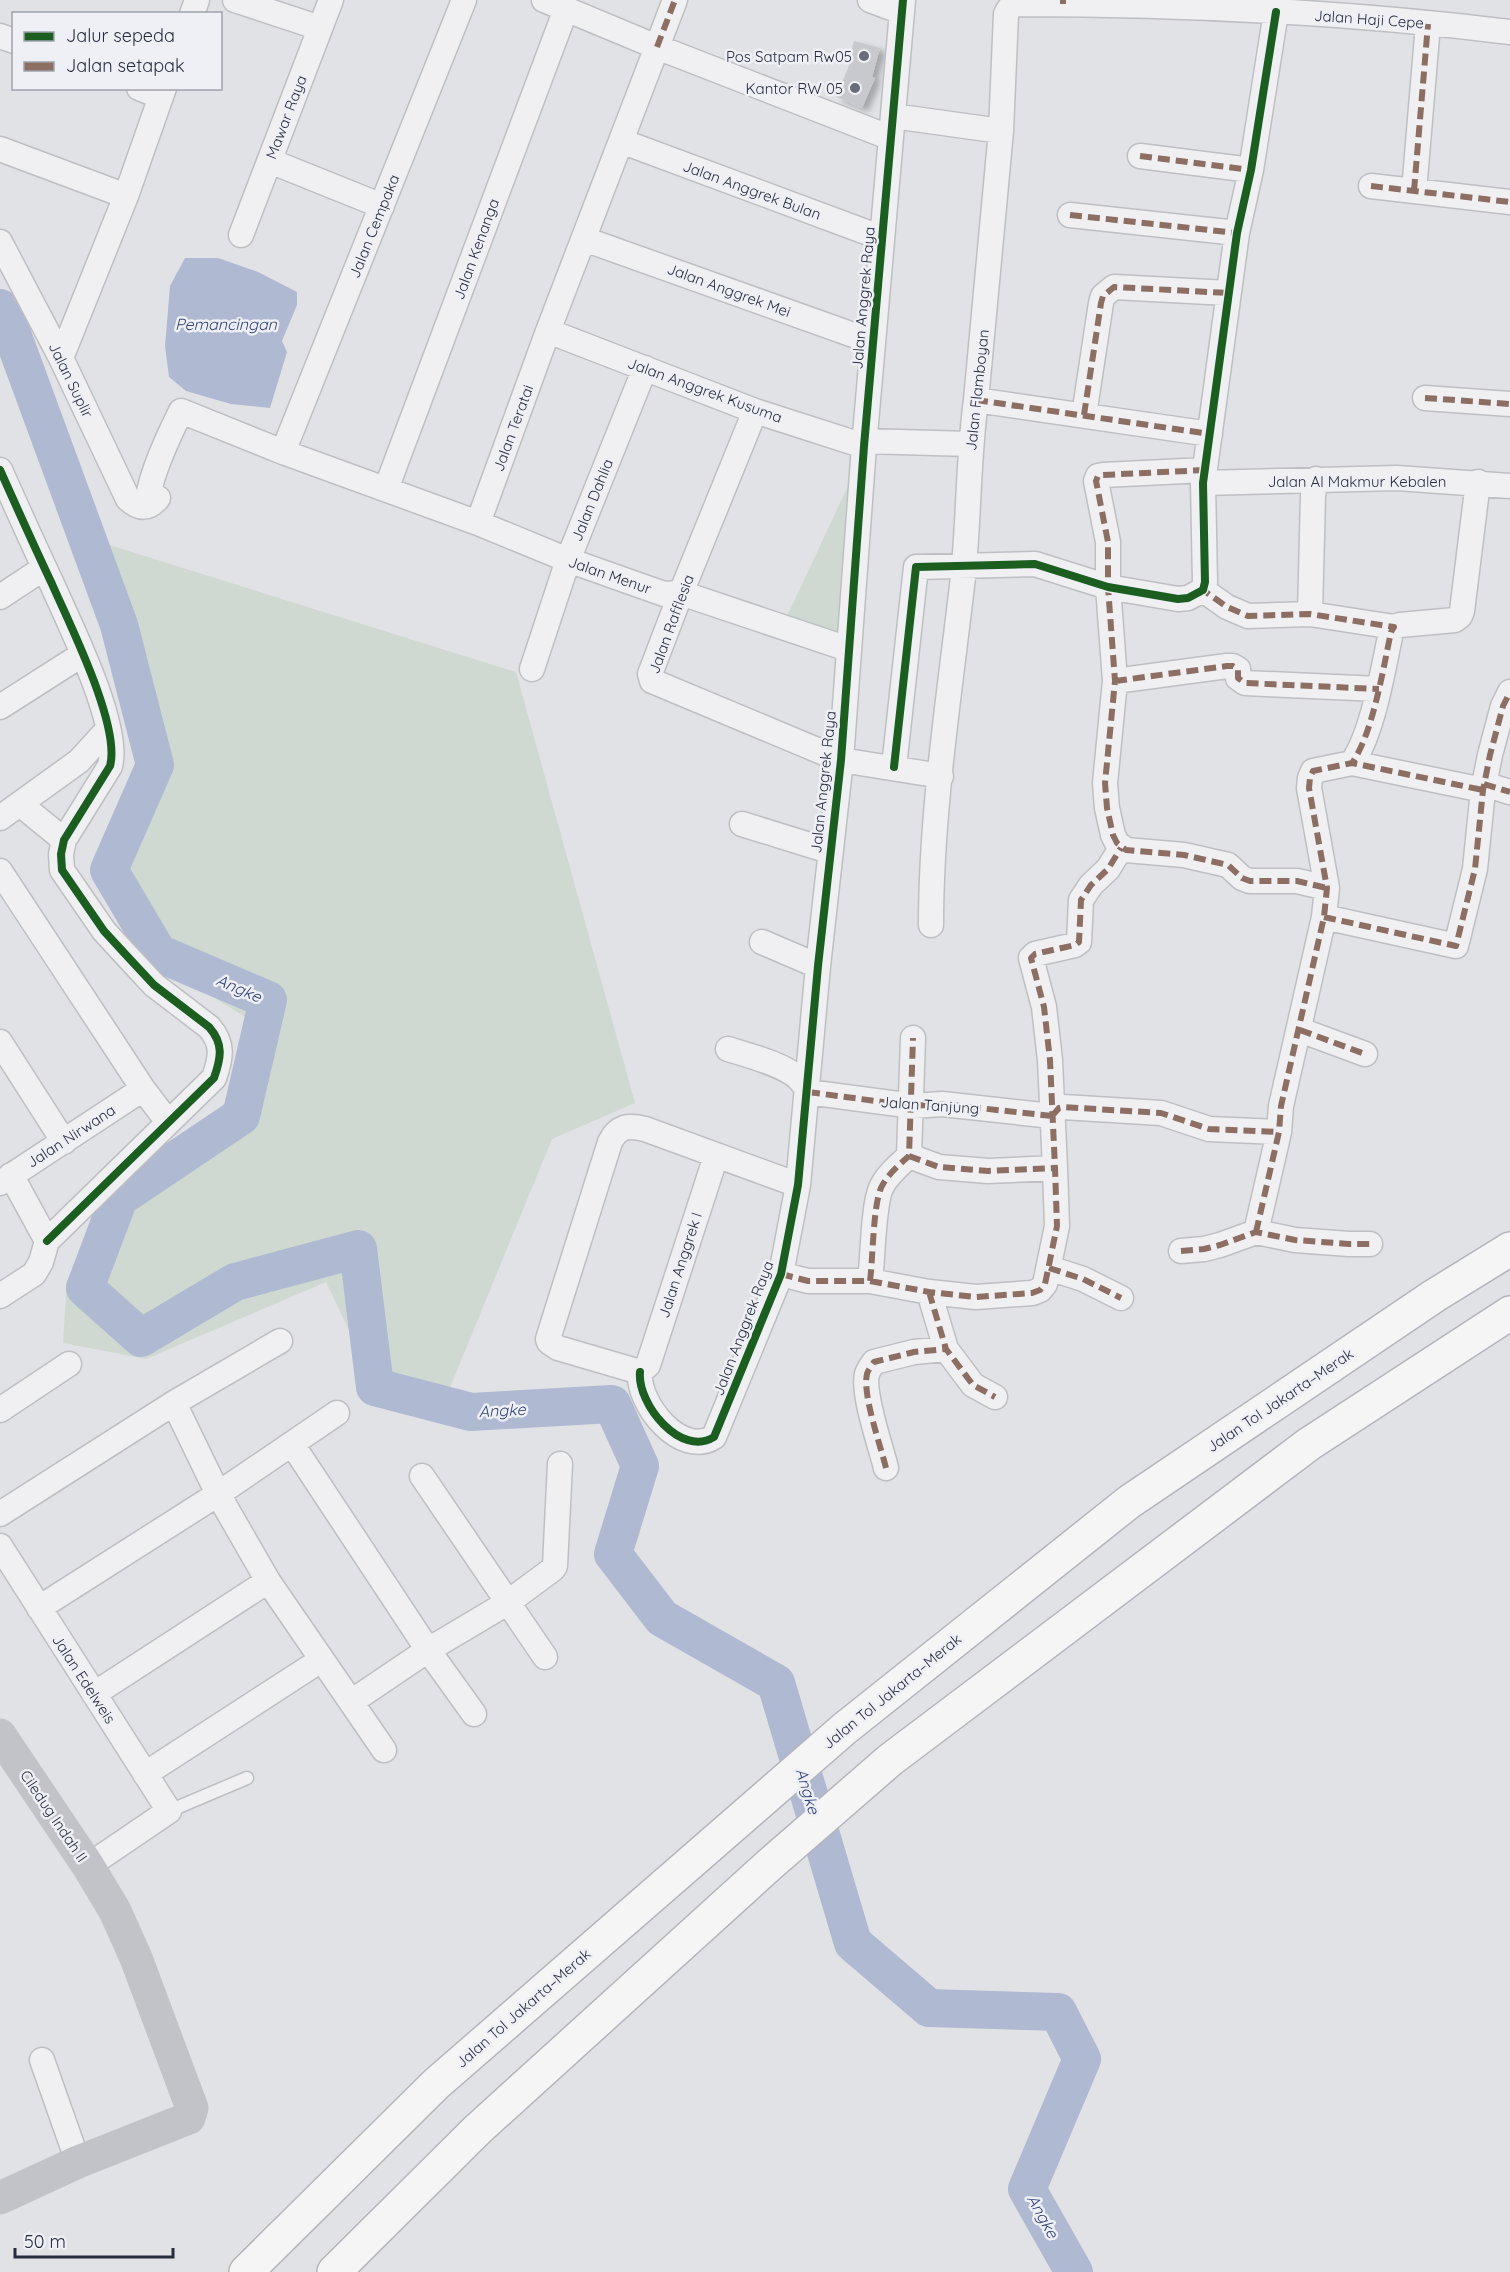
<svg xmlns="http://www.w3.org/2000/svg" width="1510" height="2272" font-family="Quicksand,sans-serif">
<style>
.green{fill:#cfd9d1}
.water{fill:#afb9d2}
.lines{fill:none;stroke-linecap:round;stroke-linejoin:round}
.river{stroke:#afb9d2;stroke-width:38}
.building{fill:#c8c9ce;filter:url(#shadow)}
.lane-casing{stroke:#bebfc3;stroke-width:15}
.street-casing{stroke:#bebfc3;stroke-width:27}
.highway-casing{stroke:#b3b5bb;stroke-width:36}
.lane{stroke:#f0f0f3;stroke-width:12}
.street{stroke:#f0f0f3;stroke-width:24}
.secondary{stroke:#c2c3c8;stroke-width:33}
.highway{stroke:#f5f5f6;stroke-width:33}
.quiet{stroke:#8d6e63;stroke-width:6;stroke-dasharray:12 6;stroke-linecap:butt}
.cycleway-casing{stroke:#eef0f6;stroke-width:11}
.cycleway{stroke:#1b5e20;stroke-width:8}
.poi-dot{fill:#696c79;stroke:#eef0f6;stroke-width:2}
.labels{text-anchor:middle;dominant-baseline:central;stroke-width:5;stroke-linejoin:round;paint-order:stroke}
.street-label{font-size:15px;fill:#282c3f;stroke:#eef0f6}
.poi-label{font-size:15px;fill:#282c3f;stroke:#eef0f6;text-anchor:end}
.water-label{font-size:16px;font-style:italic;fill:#314474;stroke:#eef0f6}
</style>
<defs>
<filter id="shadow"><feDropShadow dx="6" dy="4" stdDeviation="3" flood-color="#0004"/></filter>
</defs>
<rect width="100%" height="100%" fill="#e1e2e6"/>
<path class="green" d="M862,456L844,646L783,625Z
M84,537L516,672L635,1103L552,1139L442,1407L381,1398L326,1282L146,1359L63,1343L67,1280L163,1177L246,1109L258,1025L125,942L120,866L168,776Z"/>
<path class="water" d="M185,258H218L258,272L297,292V305L282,341L287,352L270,408L231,404L186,391L169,377L165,346L170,286Z"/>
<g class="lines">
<path class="river" d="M0,308L4,312L119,625L155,765L109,870L158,953L268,1000L241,1116L119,1198L85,1288L141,1338L235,1282L358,1249L375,1387L471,1412L612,1404L640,1466L613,1554L662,1618L776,1683L853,1943L929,2008L1058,2012L1082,2059L1027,2189L1074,2272"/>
</g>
<path class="building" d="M854,41L880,48L872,77L875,78L862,108L836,97L850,63H848Z"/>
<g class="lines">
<defs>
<path id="lane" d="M169,1811L247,1778"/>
<path id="street" d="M235,0L320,28
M544,0L657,47L891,138
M870,0L902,12
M192,14L197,0
M0,36L14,41
M139,88L161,97
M893,116L1001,131
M621,141L882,238
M0,149L126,196
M1140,156L1251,170
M270,161L382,206
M1371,186L1510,202
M1414,191L1428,24
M1070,215L1237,233
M241,235L331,0
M584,239L873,342
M0,242L61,358L128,499C139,509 148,510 158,498
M548,331L755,411L864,446
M61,358L126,196L164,88
M1425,398L1510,404
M976,400L1210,434
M755,411L681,593L650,674L652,681L841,760L941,776
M1084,415L1101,303L1103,296L1114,287L1228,293
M864,441L970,444
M283,452L464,0
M0,470C17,508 34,546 52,584C69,623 121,726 110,766L64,840L61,854L62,870L104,931L127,956L154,985L209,1027C224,1044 221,1058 214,1078L47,1241
M1205,470L1103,475L1098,476L1096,481L1108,542V587L1115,681L1105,783L1107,808L1113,835L1117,843L1126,850L1184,855L1228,865L1242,878L1250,881H1297L1327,888
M1203,483L1397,478L1510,486
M386,489L566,9
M148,505C146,483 171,431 181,411L283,452L478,523L568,560L664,594L681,593L848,649
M478,523L548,331L675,0
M1203,590L1227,607L1248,616L1310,614L1394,627L1400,625L1455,620L1460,616L1462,611L1478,482
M0,597L44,568
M1310,614L1313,495L1316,479
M532,669L568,560L645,368
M1115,681L1227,666H1233L1238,669V678L1245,683L1379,689
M0,707L83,654
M1352,763C1373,733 1383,669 1391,632L1394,627
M894,767L916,567L1035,564L1108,587L1178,599L1188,598L1203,590L1205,582L1203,483L1237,233L1251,170L1276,12
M1484,784L1510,792
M20,804L64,840
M0,818L79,761L108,729
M742,824L829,851
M0,871L143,1089L168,1122
M1324,917L1456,946L1475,869L1483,790L1490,755L1503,706L1510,692
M931,925C931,810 950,691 963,577C969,518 968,459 976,400L1001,131L1006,14C1009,8 1011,5 1017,4C1181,4 1347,12 1510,32
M762,942L818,966
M1300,1030L1365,1054
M0,1042L64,1142
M728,1049C747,1055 787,1065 800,1080C803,1083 806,1088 808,1092L913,1106L942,1104L1052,1116
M1052,1116L1059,1108L1063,1107L1161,1113L1209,1129L1279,1132
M909,1156L939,1167L988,1171L1055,1168
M0,1183L143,1089
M1256,1232L1279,1132L1281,1106L1324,917L1327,888L1309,788L1310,778L1313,771L1352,763L1483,790
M1181,1251L1204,1249L1220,1245L1256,1232L1295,1240L1349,1244H1370
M1049,1268L1083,1279L1121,1298
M781,1274L808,1281H870L929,1292L976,1297L1032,1293L1040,1290L1045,1284L1057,1226L1055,1168L1050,1060L1044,1007L1031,958L1035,954L1075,945L1079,942L1081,900L1091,885L1108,869L1121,848
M870,1281C873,1258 873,1206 881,1188C887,1175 899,1165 909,1156L913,1038
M929,1292L946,1349L973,1385L995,1397
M0,1296L34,1274L41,1262L47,1241L11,1175
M640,1372C637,1404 681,1458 714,1437L781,1274L798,1185L818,966L841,760L864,446L903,0
M640,1372L558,1348L549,1342L548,1339L610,1142C618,1126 628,1125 645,1129L798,1185
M640,1372L648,1365L716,1156
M174,1403L218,1494L268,1581L384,1750
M0,1410L69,1364
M292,1444L428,1650L474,1714
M886,1468C881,1447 862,1394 867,1374C868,1370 872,1365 874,1362L914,1352L946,1349
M422,1476L545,1657
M0,1514L174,1403L280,1341
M0,1546L169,1811L88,1866
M39,1608L218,1494L337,1413
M94,1694L268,1581
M351,1702L428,1650L507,1603L553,1569L555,1566L560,1464
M145,1774L321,1660
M42,2060L78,2162"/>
<path id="highway" d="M246,2272L436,2084L844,1729L1129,1502L1434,1296L1510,1249
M334,2272L477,2130L768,1866L890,1760L1309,1444L1510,1313"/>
</defs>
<use href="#lane" class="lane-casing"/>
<use href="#street" class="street-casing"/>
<use href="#highway" class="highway-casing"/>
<use href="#lane" class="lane"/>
<use href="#street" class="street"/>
<path class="secondary" d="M0,1735L88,1866L115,1911L136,1958L192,2108L189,2118L78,2162L0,2198"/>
<use href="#highway" class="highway"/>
<path class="quiet" d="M1063,4V0
M657,47L675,0
M1140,156L1251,170
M1371,186L1510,202
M1414,191L1428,24
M1070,215L1237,233
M1425,398L1510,404
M976,400L1210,434
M1084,415L1101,303L1103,296L1114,287L1228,293
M1205,470L1103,475L1098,476L1096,481L1108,542V587L1115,681L1105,783L1107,808L1113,835L1117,843L1126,850L1184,855L1228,865L1242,878L1250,881H1297L1327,888
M1199,592L1203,590L1227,607L1248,616L1310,614L1394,627L1391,632C1383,669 1373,733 1352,763
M1115,681L1227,666H1233L1238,669V678L1245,683L1379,689
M1484,784L1510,792
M1324,917L1456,946L1475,869L1483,790L1490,755L1503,706L1510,692
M1300,1030L1365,1054
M808,1092L913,1106L942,1104L1052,1116
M1052,1116L1059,1108L1063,1107L1161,1113L1209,1129L1279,1132
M909,1156L939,1167L988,1171L1055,1168
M1256,1232L1279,1132L1281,1106L1324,917L1327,888L1309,788L1310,778L1313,771L1352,763L1483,790
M1181,1251L1204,1249L1220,1245L1256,1232L1295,1240L1349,1244H1370
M1049,1268L1083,1279L1121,1298
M781,1274L808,1281H870L929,1292L976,1297L1032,1293L1040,1290L1045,1284L1057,1226L1055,1168L1050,1060L1044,1007L1031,958L1035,954L1075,945L1079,942L1081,900L1091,885L1108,869L1121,848
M870,1281C873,1258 873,1206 881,1188C887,1175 899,1165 909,1156L913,1038
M929,1292L946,1349L973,1385L995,1397
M886,1468C881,1447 862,1394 867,1374C868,1370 872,1365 874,1362L914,1352L946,1349"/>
<defs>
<path id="cycleway" d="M0,470C17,508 34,546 52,584C69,623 121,726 110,766L64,840L61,854L62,870L104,931L127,956L154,985L209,1027C224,1044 221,1058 214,1078L47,1241
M894,767L916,567L1035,564L1108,587L1178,599L1188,598L1203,590L1205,582L1203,483L1237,233L1251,170L1276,12
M640,1372C637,1404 681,1458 714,1437L781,1274L798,1185L818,966L841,760L864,446L903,0"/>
</defs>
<use href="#cycleway" class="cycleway-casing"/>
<use href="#cycleway" class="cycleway"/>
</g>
<g class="poi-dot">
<circle cx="864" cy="56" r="6"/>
<circle cx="855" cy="88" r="6"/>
</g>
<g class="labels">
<g class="street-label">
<text transform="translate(1369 19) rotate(4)">Jalan Haji Cepe</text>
<text transform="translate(286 117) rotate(-69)">Mawar Raya</text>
<text transform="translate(752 190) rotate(20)">Jalan Anggrek Bulan</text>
<text transform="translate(374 226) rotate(-68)">Jalan Cempaka</text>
<text transform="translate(476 249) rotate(-70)">Jalan Kenanga</text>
<text transform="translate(729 290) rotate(20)">Jalan Anggrek Mei</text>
<text transform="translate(863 298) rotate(-85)">Jalan Anggrek Raya</text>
<text transform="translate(71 380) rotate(64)">Jalan Suplir</text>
<text transform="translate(705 390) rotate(20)">Jalan Anggrek Kusuma</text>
<text transform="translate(977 390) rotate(-84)">Jalan Flamboyan</text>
<text transform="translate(513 428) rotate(-70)">Jalan Teratai</text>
<text x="1357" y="481">Jalan Al Makmur Kebalen</text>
<text transform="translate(592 500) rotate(-68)">Jalan Dahlia</text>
<text transform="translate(610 575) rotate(19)">Jalan Menur</text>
<text transform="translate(671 624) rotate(-70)">Jalan Rafflesia</text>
<text transform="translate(823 782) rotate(-84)">Jalan Anggrek Raya</text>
<text transform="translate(930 1105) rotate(4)">Jalan Tanjung</text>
<text transform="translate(71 1136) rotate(-33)">Jalan Nirwana</text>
<text transform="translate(680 1265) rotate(-72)">Jalan Anggrek I</text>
<text transform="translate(743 1328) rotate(-69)">Jalan Anggrek Raya</text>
<text transform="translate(1280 1400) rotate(-34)">Jalan Tol Jakarta–Merak</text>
<text transform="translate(84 1679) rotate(57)">Jalan Edelweis</text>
<text transform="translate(892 1691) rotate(-39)">Jalan Tol Jakarta–Merak</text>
<text transform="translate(54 1816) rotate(56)">Ciledug Indah II</text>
<text transform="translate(523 2008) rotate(-41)">Jalan Tol Jakarta–Merak</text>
</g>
<g class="poi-label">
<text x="852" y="56">Pos Satpam Rw05</text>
<text x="843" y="88">Kantor RW 05</text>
</g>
<g class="water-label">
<text x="226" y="324">Pemancingan</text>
<text transform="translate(239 988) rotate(23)">Angke</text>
<text transform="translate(502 1410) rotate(-3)">Angke</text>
<text transform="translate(808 1791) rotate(73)">Angke</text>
<text transform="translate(1043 2216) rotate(61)">Angke</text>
</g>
</g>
<rect x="12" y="12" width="210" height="78" fill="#eef0f6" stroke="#9fa2ad" stroke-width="1.5"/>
<rect x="24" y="32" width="30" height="9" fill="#1b5e20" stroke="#9fa2ad" stroke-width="1.5"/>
<text x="66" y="42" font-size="18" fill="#282c3f">Jalur sepeda</text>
<rect x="24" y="62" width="30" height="9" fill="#8d6e63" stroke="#9fa2ad" stroke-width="1.5"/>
<text x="66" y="72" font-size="18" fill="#282c3f">Jalan setapak</text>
<path d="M15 2248v9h158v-9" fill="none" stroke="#282c3f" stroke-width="3"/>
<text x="24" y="2248" font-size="18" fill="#282c3f" stroke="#eef0f6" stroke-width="4.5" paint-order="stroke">50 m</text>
</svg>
